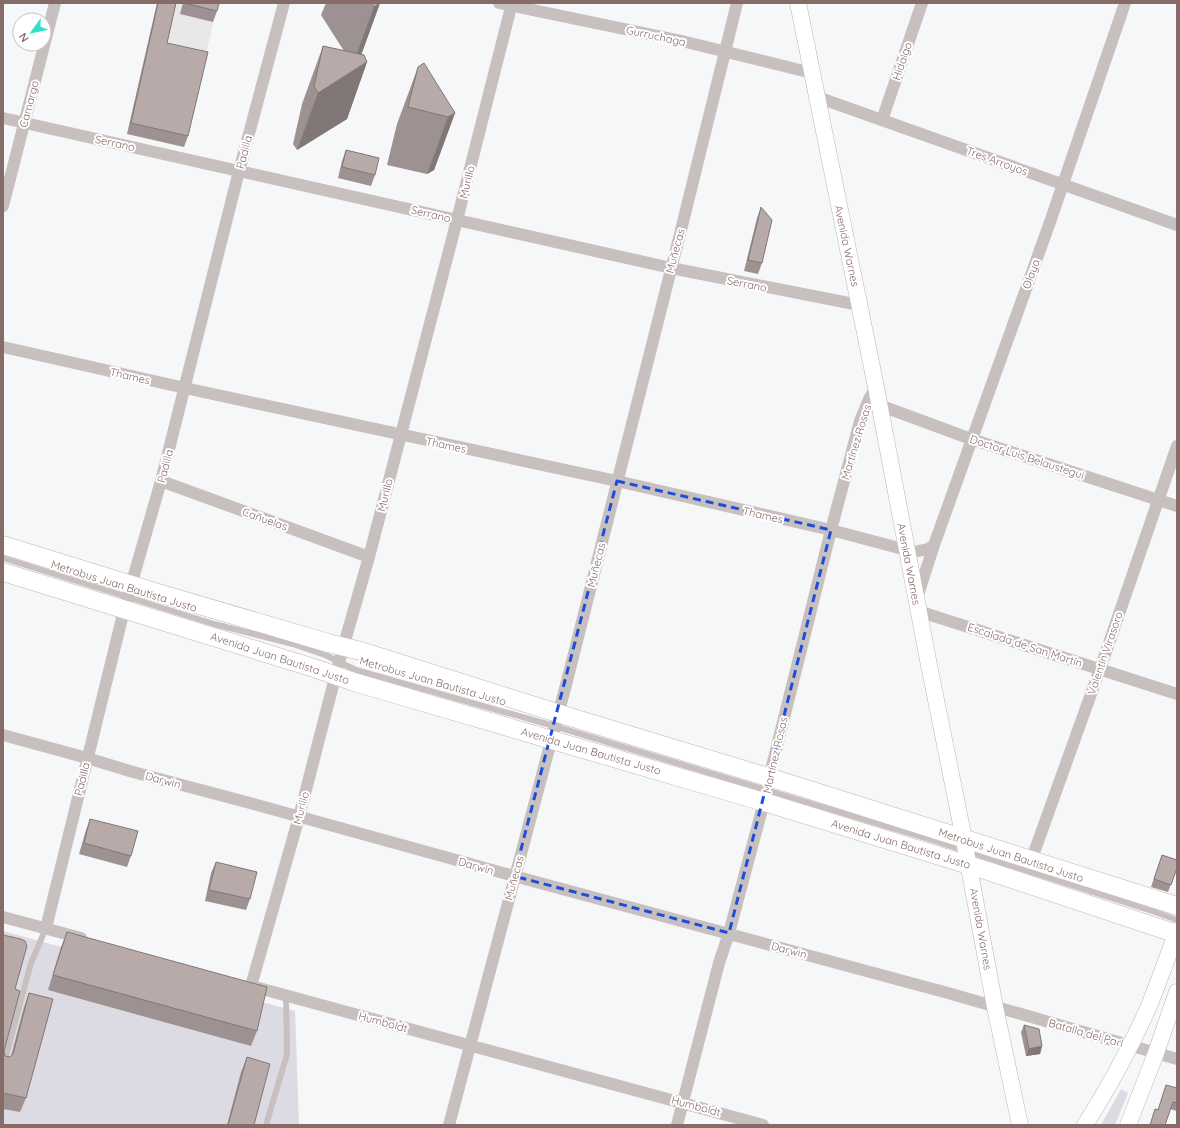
<svg xmlns="http://www.w3.org/2000/svg" width="1180" height="1128" font-family="Quicksand,sans-serif">
<style>
.built{fill:#e9e8e9}
.green{fill:#dcdae2}
.lines{fill:none;stroke-linecap:round;stroke-linejoin:round}
.secondary-casing{stroke:#beb5b4;stroke-width:17}
.primary-casing{stroke:#bcb4b3;stroke-width:19}
.lane{stroke:#c8c0bf;stroke-width:6}
.street{stroke:#c8c0bf;stroke-width:12}
.secondary{stroke:#fff;stroke-width:16}
.primary{stroke:#fff;stroke-width:18}
.wall{fill:#9d9291}
.shaded-wall{fill:#807776}
.building{fill:#b7aaa9;stroke:#807776}
.marked{fill:none;stroke:#1d4ed8;stroke-width:3;stroke-dasharray:8 5;stroke-linejoin:round}
.labels{text-anchor:middle;dominant-baseline:central;stroke-width:4;stroke-linejoin:round;paint-order:stroke}
.street-label{font-size:11px;fill:#866c69;stroke:#fff}
</style>
<rect width="100%" height="100%" fill="#f6f7f9"/>
<path class="built" d="M157,3H218L184,147L127,134Z"/>
<path class="green" d="M3,931L295,1011L299,1125H3Z
M1121,1089L1128,1093L1115,1125H1101Z"/>
<g class="lines">
<defs>
<path id="secondary" d="M798,3L876,387L928,660L960,819L995,1007L1020,1125
M1085,1125C1109,1087 1131,1047 1149,1006C1159,981 1168,956 1177,931
M1128,1125L1156,1053L1177,992"/>
<path id="primary" d="M3,545L155,592L328,643L361,651L557,713L794,785L1177,906
M3,572L314,668L354,682L764,802L988,871L1177,934"/>
</defs>
<use href="#secondary" class="secondary-casing"/>
<use href="#primary" class="primary-casing"/>
<path class="lane" d="M3,558L214,624L293,644L325,655L356,670L554,726L935,841L1155,912L1177,920
M3,1067L31,963L46,928
M266,1125L287,1054L286,995"/>
<path class="street" d="M499,3L682,41L812,73
M817,97L1177,225
M3,118L671,268L859,305
M882,120L922,3
M3,206L55,3
M3,347L185,388L617,481L831,530L914,552L928,549L934,545
M879,405L971,439L1177,506
M161,481L369,557
M917,598L934,545L1050,222L1125,3
M918,611L1177,694
M3,735L87,758L133,772L250,803L514,876L948,993L1177,1059
M1031,861L1100,669L1177,446
M3,917L81,938
M46,928L124,610L161,481L239,171L284,3
M251,986L299,817L339,662L369,557L457,220L512,3
M251,986L763,1125
M449,1125L567,681L682,226L737,3
M677,1125L719,963L729,933L764,802L769,778L831,530L860,421L869,399L876,387"/>
<use href="#secondary" class="secondary"/>
<use href="#primary" class="primary"/>
</g>
<path class="wall" d="M157,3H176L167,43L188,136L184,147L127,134Z
M183,3H219L217,11L213,22L180,14Z
M326,3H380L361,55L367,62L347,119L297,150L293,144L302,104L323,46L344,51L321,15Z
M418,67L455,113L434,170L427,174L387,165L397,124Z
M346,150L375,175L371,186L338,178L342,161Z
M761,207L762,263L758,274L744,271L757,218Z
M90,819L131,856L127,867L79,854L86,830Z
M1162,855L1177,868L1168,892L1151,887Z
M216,862L250,899L246,910L205,901L211,873Z
M67,932L257,1031L251,1046L48,990L61,947Z
M3,935L15,989L4,1051L5,1056L10,1057L11,1056L24,1007L29,993L26,1098L20,1112L3,1109Z
M1024,1025L1042,1046L1040,1054L1026,1056L1021,1032Z
M247,1057L254,1125H227L241,1072Z
M1177,1088V1111L1170,1109L1157,1110Z"/>
<path class="shaded-wall" d="M380,3L359,61L353,64L374,7Z
M367,62L347,119L297,150L318,93Z
M455,113L434,170L427,174L448,117Z
M1042,1046L1040,1054L1026,1056L1029,1049Z"/>
<path class="building" d="M158,3H176L167,43L208,52L188,136L131,123Z
M184,3H219L217,11Z
M371,3H380L374,7Z
M323,46L364,55L367,62L318,93L314,86Z
M424,63L455,113L448,117L408,107L418,67Z
M346,150L379,158L375,175L342,167Z
M761,207L772,220L762,263L748,260Z
M90,819L138,831L131,856L84,843Z
M1162,855L1177,860V868L1171,885L1154,879Z
M216,862L257,872L250,899L209,890Z
M67,932L267,987L257,1031L53,975Z
M3,935L21,939L25,941L27,946L15,989L20,991L4,1051L5,1056L10,1057L13,1054L29,993L53,999L26,1098L3,1093Z
M1024,1025L1039,1029L1042,1046L1029,1049Z
M247,1057L270,1064L254,1125H228Z
M1166,1085L1177,1088V1103L1173,1102L1165,1125H1150L1155,1109L1158,1110Z"/>
<path class="marked" d="M617,481L831,530L729,933L514,876Z"/>
<g class="labels">
<g class="street-label">
<text transform="translate(656 36) rotate(12)">Gurruchaga</text>
<text transform="translate(902 61) rotate(-71)">Hidalgo</text>
<text transform="translate(29 104) rotate(-75)">Camargo</text>
<text transform="translate(115 143) rotate(12)">Serrano</text>
<text transform="translate(244 152) rotate(-75)">Padilla</text>
<text transform="translate(997 161) rotate(20)">Tres Arroyos</text>
<text transform="translate(467 182) rotate(-76)">Murillo</text>
<text transform="translate(431 214) rotate(13)">Serrano</text>
<text transform="translate(847 246) rotate(78)">Avenida Warnes</text>
<text transform="translate(675 251) rotate(-75)">Muñecas</text>
<text transform="translate(1031 274) rotate(-70)">Olaya</text>
<text transform="translate(747 284) rotate(11)">Serrano</text>
<text transform="translate(130 376) rotate(13)">Thames</text>
<text transform="translate(856 442) rotate(-73)">Martínez Rosas</text>
<text transform="translate(446 445) rotate(12)">Thames</text>
<text transform="translate(1027 457) rotate(18)">Doctor Luis Belaustegui</text>
<text transform="translate(165 466) rotate(-75)">Padilla</text>
<text transform="translate(385 495) rotate(-76)">Murillo</text>
<text transform="translate(763 515) rotate(13)">Thames</text>
<text transform="translate(265 519) rotate(20)">Cañuelas</text>
<text transform="translate(909 564) rotate(79)">Avenida Warnes</text>
<text transform="translate(596 565) rotate(-76)">Muñecas</text>
<text transform="translate(124 586) rotate(17)">Metrobus Juan Bautista Justo</text>
<text transform="translate(1025 645) rotate(18)">Escalada de San Martín</text>
<text transform="translate(1105 653) rotate(-71)">Valentín Virasoro</text>
<text transform="translate(280 658) rotate(18)">Avenida Juan Bautista Justo</text>
<text transform="translate(433 681) rotate(16)">Metrobus Juan Bautista Justo</text>
<text transform="translate(591 751) rotate(16)">Avenida Juan Bautista Justo</text>
<text transform="translate(775 755) rotate(-77)">Martínez Rosas</text>
<text transform="translate(82 779) rotate(-76)">Padilla</text>
<text transform="translate(163 780) rotate(15)">Darwin</text>
<text transform="translate(301 808) rotate(-75)">Murillo</text>
<text transform="translate(901 844) rotate(17)">Avenida Juan Bautista Justo</text>
<text transform="translate(1011 855) rotate(18)">Metrobus Juan Bautista Justo</text>
<text transform="translate(476 866) rotate(16)">Darwin</text>
<text transform="translate(514 878) rotate(-75)">Muñecas</text>
<text transform="translate(981 929) rotate(80)">Avenida Warnes</text>
<text transform="translate(789 950) rotate(15)">Darwin</text>
<text transform="translate(383 1022) rotate(15)">Humboldt</text>
<text transform="translate(1086 1033) rotate(16)">Batalla del Pari</text>
<text transform="translate(696 1106) rotate(15)">Humboldt</text>
</g>
</g>
<rect width="1180" height="1128" fill="none" stroke="#866c69" stroke-width="8"/>
<g transform="translate(32 32) rotate(237)"><circle r="19" fill="#ffffff" stroke="#cfc4c3"/>
<path d="M0-3L7 15L0 10L-7 15Z" fill="#32ddc9"/>
<text y="-6" font-size="11" font-weight="bold" text-anchor="middle" fill="#866c69">N</text>
</g>
</svg>
